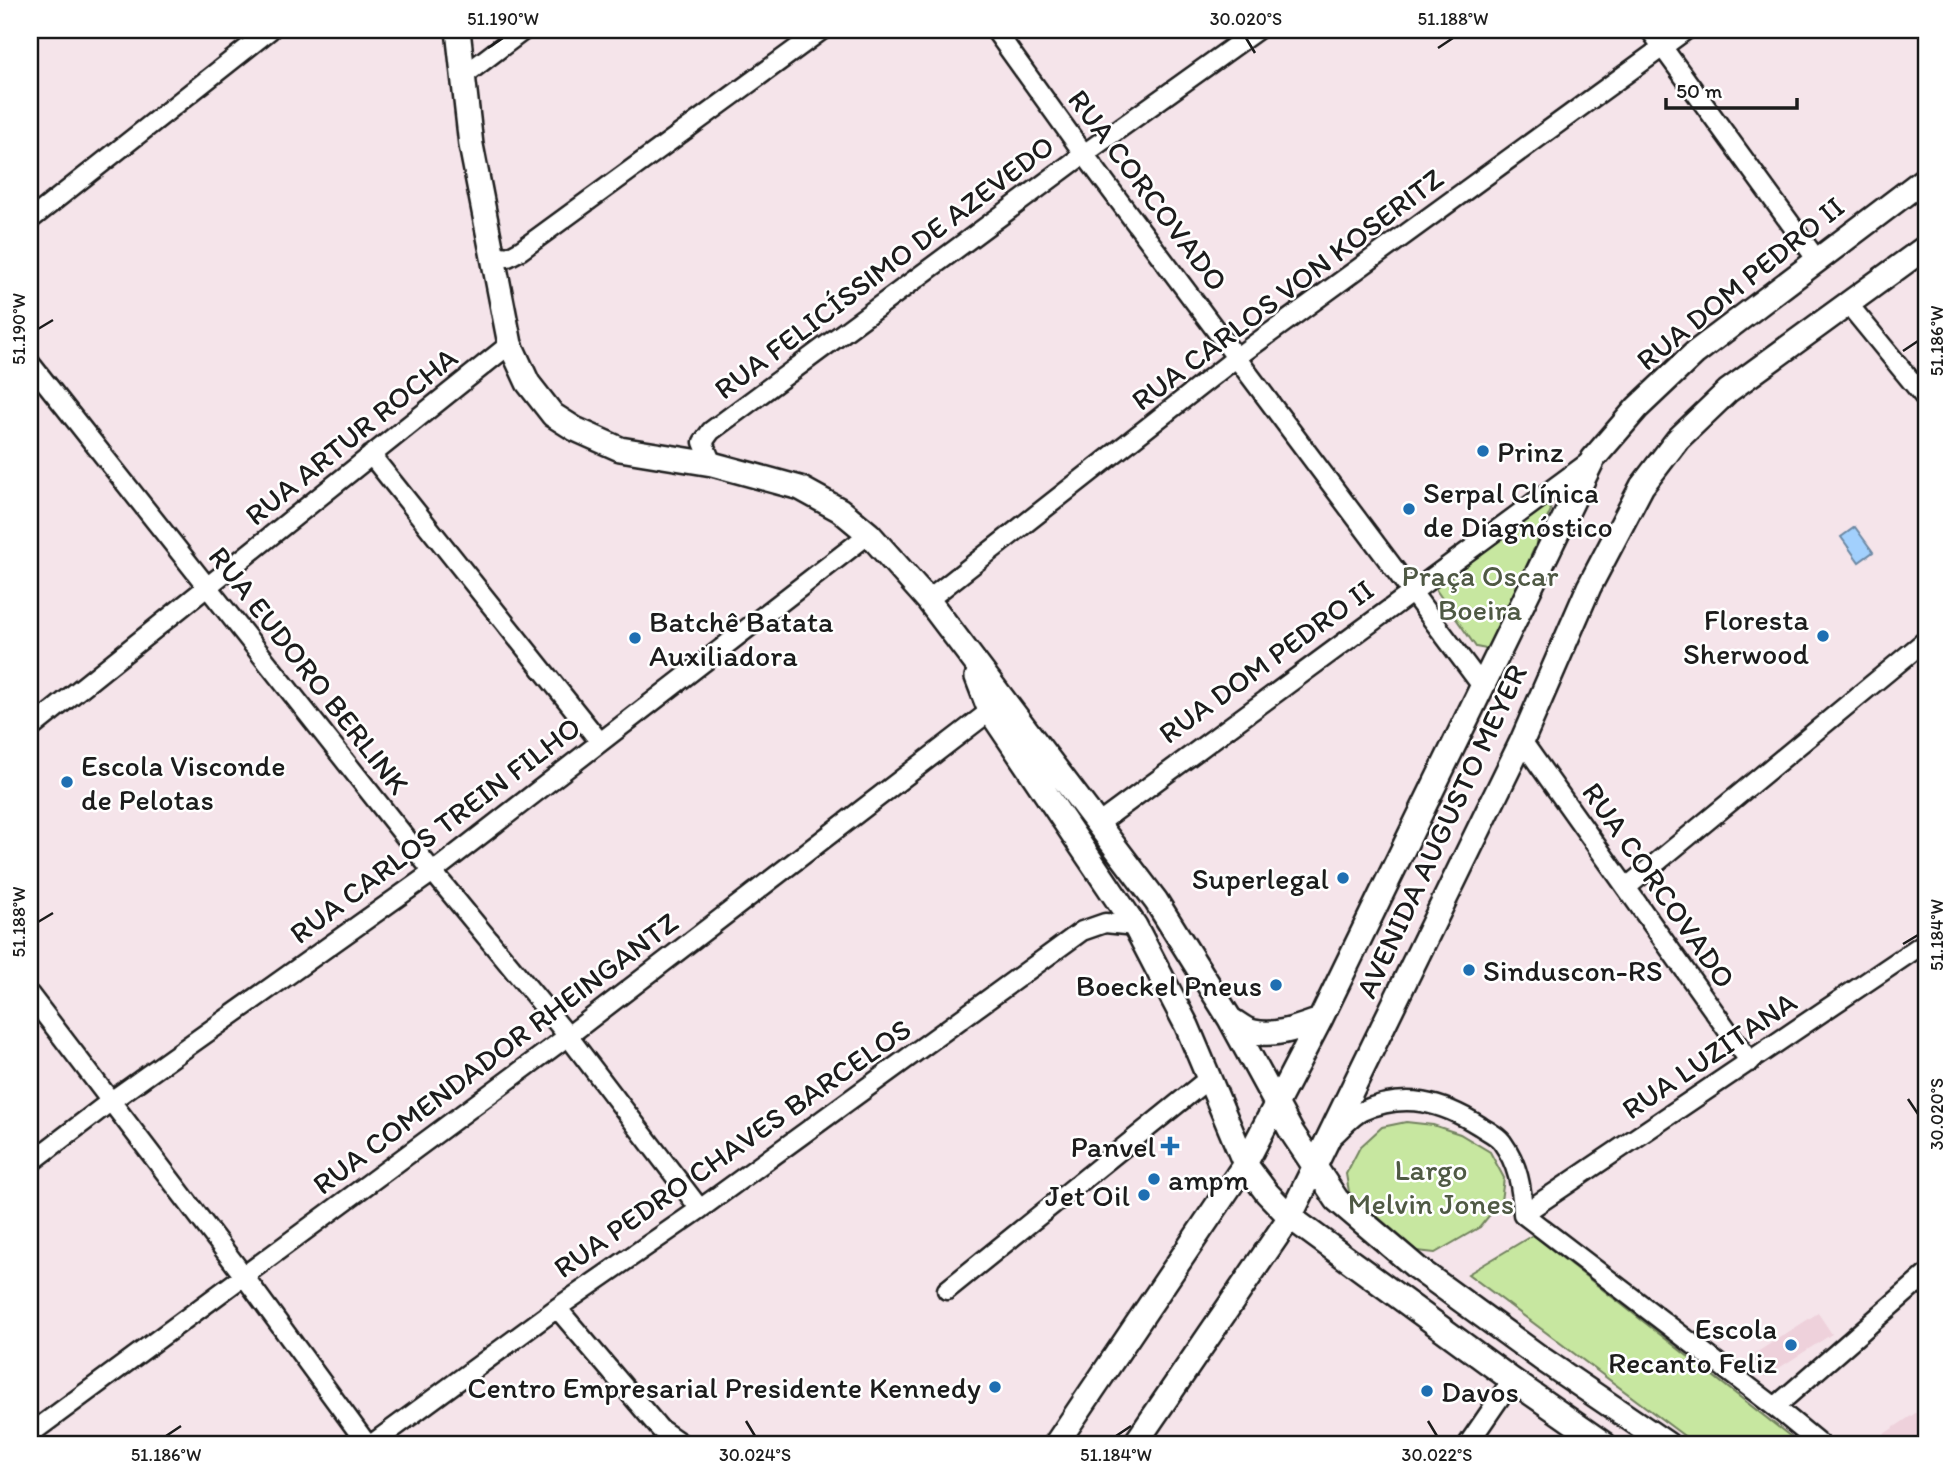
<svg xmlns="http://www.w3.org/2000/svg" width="1956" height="1474" font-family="Itim,sans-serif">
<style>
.built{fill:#eed1db}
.green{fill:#c7e7a0;stroke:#72825e;stroke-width:2}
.water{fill:#a2d0fd;stroke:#6c88a3;stroke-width:2}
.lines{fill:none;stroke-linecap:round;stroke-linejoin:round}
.minor-casing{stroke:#1c1c1c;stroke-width:23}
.major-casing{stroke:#1c1c1c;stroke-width:28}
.minor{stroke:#fff;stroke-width:18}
.major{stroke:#fff;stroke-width:23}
.ticks{fill:none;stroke:#1c1c1c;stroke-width:2.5}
.poi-dot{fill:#1f6fb2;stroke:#fff;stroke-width:2.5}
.labels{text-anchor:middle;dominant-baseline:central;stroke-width:5;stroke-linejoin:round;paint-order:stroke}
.street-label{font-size:30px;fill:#1c1c1c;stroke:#fff}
.poi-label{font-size:30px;fill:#1c1c1c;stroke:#fff;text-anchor:start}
.park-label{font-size:30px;fill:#4f5944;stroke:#fff}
.neatline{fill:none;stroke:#1c1c1c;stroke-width:2.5}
.ticks-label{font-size:18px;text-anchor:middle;fill:#1c1c1c}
</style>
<rect width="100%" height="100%" fill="#f5e4ea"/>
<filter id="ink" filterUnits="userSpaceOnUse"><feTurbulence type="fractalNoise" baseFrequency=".0143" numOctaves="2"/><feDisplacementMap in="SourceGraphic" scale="14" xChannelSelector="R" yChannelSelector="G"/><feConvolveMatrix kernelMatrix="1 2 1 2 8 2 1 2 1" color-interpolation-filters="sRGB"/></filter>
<g filter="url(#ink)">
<path class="built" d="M1818,1313L1832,1334L1765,1377L1751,1356Z
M1926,1406V1444H1869Z"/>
<path class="green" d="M1540,501L1548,503L1551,510L1492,644L1486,649L1476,647L1434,587Z
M1406,1122L1433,1125L1460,1134L1490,1152L1504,1178L1501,1201L1480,1227L1435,1253L1417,1251L1349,1192L1346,1174L1360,1147L1382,1127Z
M1533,1235L1800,1444H1695L1468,1274Z"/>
<path class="water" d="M1855,527L1873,552L1859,562L1841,537Z"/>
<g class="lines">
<defs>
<path id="minor" d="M995,30L1084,154L1482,686
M1650,30L1817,260
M462,77L524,30
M30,220L270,30
M493,255L508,257L521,250L822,30
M1849,305L1926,399
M30,363L433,872L568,1036L700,1209
M371,455L600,742
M712,464L703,442L711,431L1084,154L1257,30
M928,600L1237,357L1686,30
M30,729L510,344
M1522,741L1750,1062
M1098,824L1593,459
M1627,887L1926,640
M30,995L244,1276L367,1444
M1333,1136C1342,1128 1352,1116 1362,1111C1405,1092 1442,1102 1480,1126C1487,1131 1497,1135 1502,1142C1518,1164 1522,1188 1523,1214L1775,1407L1820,1444
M30,1163L111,1101L433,872L869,534
M1523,1214L1926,942
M947,1290L1208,1079
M557,1308L660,1429L682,1444
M1775,1407L1926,1275
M30,1434L568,1036L990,711
M372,1444L557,1308L700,1209L1082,931L1105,923L1135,926
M1468,1444L1512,1380"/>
<path id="major" d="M458,30L471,145L510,344L528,383L553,415L575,429L620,449L712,464L800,488L840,510L869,534L928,600L1156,901L1230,1019L1291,1131L1337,1200L1417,1268L1542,1359L1667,1444
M977,677L990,711L1135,926L1187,1026L1245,1164L1267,1193L1290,1217L1512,1380L1604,1444
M1230,1019C1237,1023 1246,1031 1254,1032C1276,1037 1300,1027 1320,1020
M1056,1444L1245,1164L1320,1020L1593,459L1637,408L1695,353L1926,178
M1135,1444L1290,1217L1522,741L1589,587L1642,486L1678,439L1728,391L1926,247"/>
</defs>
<use href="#minor" class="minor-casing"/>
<use href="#major" class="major-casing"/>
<use href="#minor" class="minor"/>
<use href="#major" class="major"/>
</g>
</g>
<path class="ticks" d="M1246,38L1255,53M488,48L503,38M1438,48L1453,38M38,329L53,320M1903,351L1918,341M38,922L53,913M1903,944L1918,935M1908,1099L1918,1114M746,1421L755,1436M1428,1421L1437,1436M166,1436L181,1426M1116,1436L1131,1426"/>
<g class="poi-dot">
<circle cx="1483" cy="451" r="7"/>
<circle cx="1409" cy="509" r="7"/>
<circle cx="1823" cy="636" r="7"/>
<circle cx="635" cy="638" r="7"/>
<circle cx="67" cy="782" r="7"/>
<circle cx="1343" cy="878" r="7"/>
<circle cx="1469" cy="970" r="7"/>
<circle cx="1276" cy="985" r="7"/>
<path d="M1166.5 1135.5h7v7h7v7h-7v7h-7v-7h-7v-7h7z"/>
<circle cx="1154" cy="1179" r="7"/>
<circle cx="1144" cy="1195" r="7"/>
<circle cx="1791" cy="1345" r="7"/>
<circle cx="995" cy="1387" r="7"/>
<circle cx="1427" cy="1391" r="7"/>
</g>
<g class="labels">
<g class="street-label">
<text transform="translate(1148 190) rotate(53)">RUA CORCOVADO</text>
<text transform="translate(884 267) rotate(-37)">RUA FELICÍSSIMO DE AZEVEDO</text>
<text transform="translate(1740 283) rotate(-39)">RUA DOM PEDRO II</text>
<text transform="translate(1287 289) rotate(-37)">RUA CARLOS VON KOSERITZ</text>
<text transform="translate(351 436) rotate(-39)">RUA ARTUR ROCHA</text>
<text transform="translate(1266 661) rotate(-36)">RUA DOM PEDRO II</text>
<text transform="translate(309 670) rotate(52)">RUA EUDORO BERLINK</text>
<text transform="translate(435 830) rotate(-37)">RUA CARLOS TREIN FILHO</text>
<text transform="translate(1441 831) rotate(-65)">AVENIDA AUGUSTO MEYER</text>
<text transform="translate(1659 885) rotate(55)">RUA CORCOVADO</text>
<text transform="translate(495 1053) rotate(-37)">RUA COMENDADOR RHEINGANTZ</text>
<text transform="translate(1709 1055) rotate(-34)">RUA LUZITANA</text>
<text transform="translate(732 1148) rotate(-35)">RUA PEDRO CHAVES BARCELOS</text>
</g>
<g class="poi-label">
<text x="1497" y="451">Prinz</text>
<text x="1423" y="492">Serpal Clínica<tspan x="1423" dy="34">de Diagnóstico</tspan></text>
<text x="1809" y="619" text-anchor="end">Floresta<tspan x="1809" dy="34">Sherwood</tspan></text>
<text x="649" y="621">Batchê Batata<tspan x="649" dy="34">Auxiliadora</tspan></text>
<text x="81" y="765">Escola Visconde<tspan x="81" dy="34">de Pelotas</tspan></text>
<text x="1329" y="878" text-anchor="end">Superlegal</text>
<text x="1483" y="970">Sinduscon-RS</text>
<text x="1262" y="985" text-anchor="end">Boeckel Pneus</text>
<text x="1156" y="1146" text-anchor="end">Panvel</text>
<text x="1168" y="1179">ampm</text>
<text x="1130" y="1195" text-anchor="end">Jet Oil</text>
<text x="1777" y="1328" text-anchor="end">Escola<tspan x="1777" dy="34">Recanto Feliz</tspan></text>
<text x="981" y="1387" text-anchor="end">Centro Empresarial Presidente Kennedy</text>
<text x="1441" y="1391">Davos</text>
</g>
<g class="park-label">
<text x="1480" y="575">Praça Oscar<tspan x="1480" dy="34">Boeira</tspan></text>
<text x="1431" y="1169">Largo<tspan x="1431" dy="34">Melvin Jones</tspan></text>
</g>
</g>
<rect width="1956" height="1474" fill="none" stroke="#fff" stroke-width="77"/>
<path d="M1666 98v10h131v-10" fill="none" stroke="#1c1c1c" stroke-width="3.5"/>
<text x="1676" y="98" font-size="21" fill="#1c1c1c" stroke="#ffffff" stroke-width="5" paint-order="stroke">50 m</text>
<rect x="38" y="38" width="1880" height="1398" class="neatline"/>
<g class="ticks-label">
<text x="503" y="25">51.190°W</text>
<text x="1246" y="25">30.020°S</text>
<text x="1453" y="25">51.188°W</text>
<text transform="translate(19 329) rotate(-90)" y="6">51.190°W</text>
<text transform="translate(1937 341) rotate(-90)" y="6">51.186°W</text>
<text transform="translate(19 922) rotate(-90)" y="6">51.188°W</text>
<text transform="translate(1937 935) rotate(-90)" y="6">51.184°W</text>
<text transform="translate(1937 1114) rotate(-90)" y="6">30.020°S</text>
<text x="166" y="1461">51.186°W</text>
<text x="755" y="1461">30.024°S</text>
<text x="1116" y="1461">51.184°W</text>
<text x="1437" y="1461">30.022°S</text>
</g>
</svg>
